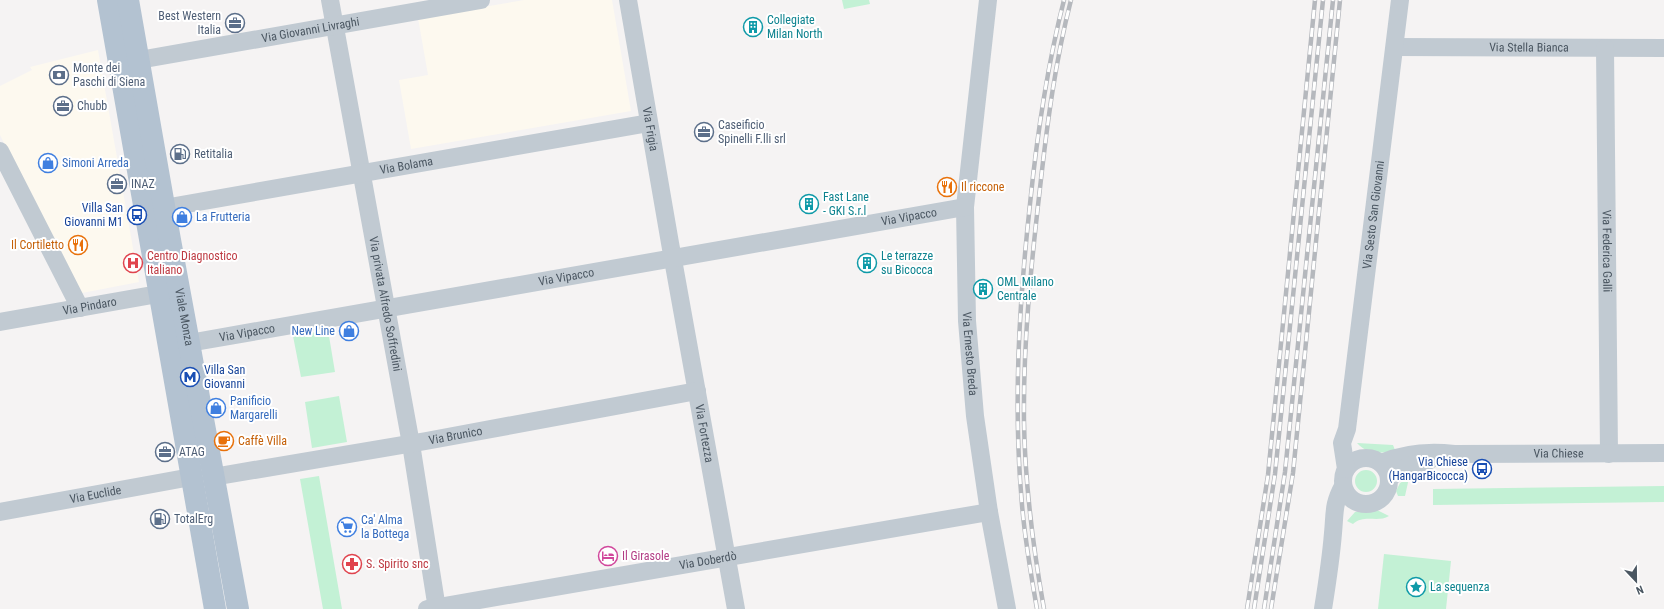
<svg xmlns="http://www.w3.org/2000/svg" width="1664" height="609" font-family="'Roboto Condensed',sans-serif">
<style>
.commercial{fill:#fdf9ef}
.green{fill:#c3f1d5}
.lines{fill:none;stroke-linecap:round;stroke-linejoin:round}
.minor{stroke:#c1cad2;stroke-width:18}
.major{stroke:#b3c2d1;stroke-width:22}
.rail-casing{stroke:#b5b8bd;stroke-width:4.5}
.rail{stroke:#fff;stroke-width:3;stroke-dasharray:9;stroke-linecap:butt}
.labels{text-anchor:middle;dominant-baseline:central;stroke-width:4;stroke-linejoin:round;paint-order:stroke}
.service-label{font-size:12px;fill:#4e5e75;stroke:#fff;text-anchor:start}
.culture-label{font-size:12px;fill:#0d838f;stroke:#fff;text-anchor:start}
.street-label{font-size:12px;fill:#4a5661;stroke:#fff}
.shop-label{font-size:12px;fill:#366cbe;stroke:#fff;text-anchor:start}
.food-label{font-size:12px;fill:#c56008;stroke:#fff;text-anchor:start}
.transit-label{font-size:12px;fill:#164399;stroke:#fff;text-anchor:end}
.health-label{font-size:12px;fill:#be3a42;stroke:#fff;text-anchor:start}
.hotel-label{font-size:12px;fill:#b23c85;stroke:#fff;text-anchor:start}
</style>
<rect width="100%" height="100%" fill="#f5f3f3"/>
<path class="commercial" d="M524,0H612L631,111L411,149L399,80L428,75L418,18Z
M98,50L139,282L82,293L49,233L0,135V86L32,70L30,67Z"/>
<path class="green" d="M842,0H869L870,4L844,9Z
M328,330L335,372L301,377L293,336Z
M339,396L347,442L312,448L305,402Z
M1357,443L1393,445L1395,450C1380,454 1368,455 1357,443Z
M1355 481a11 11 0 1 1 22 0a11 11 0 1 1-22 0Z
M319,476L342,609H323L300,479Z
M1409,478L1405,496H1398L1396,491L1400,483Z
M1664,486V502L1433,505V489Z
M1377,510L1389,516C1378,523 1364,514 1353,524L1347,521L1355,512Z
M1384,554L1451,561L1446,609H1378Z"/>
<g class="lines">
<g class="minor">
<path id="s1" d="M330,0L411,444L437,609"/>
<path id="s2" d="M628,0L670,243L736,609"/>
<path id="s3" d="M988,0L965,207L967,321L975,416L989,512L1007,609"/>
<path id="s4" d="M1395,47L1664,48"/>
<path id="s5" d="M1605,48L1609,454"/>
<path id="s6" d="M139,60L481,0"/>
<path d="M0,151L80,308"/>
<path id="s7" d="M164,208L649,123"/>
<path id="s8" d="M0,322L158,294"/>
<path id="s9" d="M189,343L965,207"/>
<circle cx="1366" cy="481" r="23"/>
<path id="s10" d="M1381,463C1405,453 1428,451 1454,454L1664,453"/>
<path id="s11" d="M1346,469L1342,443L1347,429L1400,0"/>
<path id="s12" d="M213,477L426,441L697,391"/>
<path d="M1389,478L1406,467L1430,460"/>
<path id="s13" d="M0,512L191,477"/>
<path id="s14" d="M427,609L989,512"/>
<path d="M1323,609C1327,584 1331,558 1333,533C1335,513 1333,504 1343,486"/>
</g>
<g class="major">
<path d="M108,0L215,609"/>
<path id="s15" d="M128,0L170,240L238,609"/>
</g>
<defs>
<path id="rail" d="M1037,609C1031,575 1025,540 1022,505C1013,405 1019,304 1030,204C1037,135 1047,67 1064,0
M1044,609C1033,547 1025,485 1024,422C1023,344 1031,266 1040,188C1047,125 1055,62 1071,0
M1247,609L1268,475L1315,0
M1254,609L1275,474L1323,0
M1264,609L1285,472L1333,0
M1271,609L1293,473L1340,0"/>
</defs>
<use href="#rail" class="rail-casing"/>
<use href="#rail" class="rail"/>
</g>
<defs>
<symbol id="office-ring" viewBox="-11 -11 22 22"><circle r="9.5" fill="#fff" stroke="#5c6f8a" stroke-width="1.5"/><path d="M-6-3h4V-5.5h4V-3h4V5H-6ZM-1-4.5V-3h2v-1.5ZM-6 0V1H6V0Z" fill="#5c6f8a"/></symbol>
<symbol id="building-ring" viewBox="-11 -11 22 22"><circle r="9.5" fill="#fff" stroke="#0f9aa8" stroke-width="1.5"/><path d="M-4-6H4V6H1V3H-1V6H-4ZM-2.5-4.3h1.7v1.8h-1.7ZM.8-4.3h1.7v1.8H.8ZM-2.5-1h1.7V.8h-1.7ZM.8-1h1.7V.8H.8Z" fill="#0f9aa8"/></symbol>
<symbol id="bank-ring" viewBox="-11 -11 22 22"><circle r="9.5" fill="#fff" stroke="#5c6f8a" stroke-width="1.5"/><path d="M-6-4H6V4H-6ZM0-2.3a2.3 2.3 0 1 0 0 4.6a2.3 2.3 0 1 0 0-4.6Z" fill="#5c6f8a"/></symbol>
<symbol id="fuel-ring" viewBox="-11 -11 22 22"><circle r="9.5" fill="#fff" stroke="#5c6f8a" stroke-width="1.5"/><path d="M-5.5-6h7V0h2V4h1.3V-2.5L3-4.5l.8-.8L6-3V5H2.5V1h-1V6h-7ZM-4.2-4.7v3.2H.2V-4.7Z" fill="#5c6f8a"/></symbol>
<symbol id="shop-ring" viewBox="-11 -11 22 22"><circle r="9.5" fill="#fff" stroke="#3f7fe0" stroke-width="1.5"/><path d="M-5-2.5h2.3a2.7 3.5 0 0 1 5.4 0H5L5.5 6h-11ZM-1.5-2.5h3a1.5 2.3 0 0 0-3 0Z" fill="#3f7fe0"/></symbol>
<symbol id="restaurant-ring" viewBox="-11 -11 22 22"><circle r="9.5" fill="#fff" stroke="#e8710a" stroke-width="1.5"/><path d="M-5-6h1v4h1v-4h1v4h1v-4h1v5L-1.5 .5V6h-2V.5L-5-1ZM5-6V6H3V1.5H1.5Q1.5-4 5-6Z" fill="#e8710a"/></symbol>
<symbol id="bus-ring" viewBox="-11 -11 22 22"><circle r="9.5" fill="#fff" stroke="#1a4fb4" stroke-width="1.5"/><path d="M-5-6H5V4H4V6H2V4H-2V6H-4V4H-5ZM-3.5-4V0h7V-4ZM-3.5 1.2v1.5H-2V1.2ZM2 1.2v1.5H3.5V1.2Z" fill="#1a4fb4"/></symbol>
<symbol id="hospital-ring" viewBox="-11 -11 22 22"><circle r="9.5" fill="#fff" stroke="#e0444e" stroke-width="1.5"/><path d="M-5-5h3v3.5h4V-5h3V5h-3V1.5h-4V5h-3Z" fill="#e0444e"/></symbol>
<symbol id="metro-ring" viewBox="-11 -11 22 22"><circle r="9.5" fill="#fff" stroke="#1a4fb4" stroke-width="1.5"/><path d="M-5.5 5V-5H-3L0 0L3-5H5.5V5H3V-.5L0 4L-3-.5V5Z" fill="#1a4fb4"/></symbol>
<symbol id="cafe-ring" viewBox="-11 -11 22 22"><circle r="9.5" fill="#fff" stroke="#e8710a" stroke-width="1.5"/><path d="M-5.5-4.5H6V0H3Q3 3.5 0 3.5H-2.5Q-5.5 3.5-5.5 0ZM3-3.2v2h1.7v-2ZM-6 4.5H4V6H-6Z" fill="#e8710a"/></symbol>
<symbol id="supermarket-ring" viewBox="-11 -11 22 22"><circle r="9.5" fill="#fff" stroke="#3f7fe0" stroke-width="1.5"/><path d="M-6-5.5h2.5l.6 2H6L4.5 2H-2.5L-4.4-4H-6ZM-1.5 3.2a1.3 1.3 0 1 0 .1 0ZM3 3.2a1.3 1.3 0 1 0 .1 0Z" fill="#3f7fe0"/></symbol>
<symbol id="hotel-ring" viewBox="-11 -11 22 22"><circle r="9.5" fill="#fff" stroke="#d1479c" stroke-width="1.5"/><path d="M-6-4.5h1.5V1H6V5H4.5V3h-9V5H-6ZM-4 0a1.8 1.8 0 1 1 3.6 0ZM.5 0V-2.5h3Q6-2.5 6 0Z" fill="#d1479c"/></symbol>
<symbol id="pharmacy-ring" viewBox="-11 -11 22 22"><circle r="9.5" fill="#fff" stroke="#e0444e" stroke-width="1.5"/><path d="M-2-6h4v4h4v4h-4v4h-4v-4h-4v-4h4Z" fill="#e0444e"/></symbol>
<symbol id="sight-ring" viewBox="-11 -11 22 22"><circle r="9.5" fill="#fff" stroke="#0f9aa8" stroke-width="1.5"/><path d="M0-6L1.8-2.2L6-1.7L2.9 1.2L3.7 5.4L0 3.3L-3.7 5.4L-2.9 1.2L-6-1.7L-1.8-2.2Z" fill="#0f9aa8"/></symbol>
</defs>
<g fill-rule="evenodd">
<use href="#office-ring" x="224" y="12" width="22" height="22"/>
<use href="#building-ring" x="742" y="16" width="22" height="22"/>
<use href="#bank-ring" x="48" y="64" width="22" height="22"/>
<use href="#office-ring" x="52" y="95" width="22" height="22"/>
<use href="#office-ring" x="693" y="121" width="22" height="22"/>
<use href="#fuel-ring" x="169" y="143" width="22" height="22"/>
<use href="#shop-ring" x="37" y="152" width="22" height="22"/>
<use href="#office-ring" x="106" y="173" width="22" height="22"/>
<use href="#restaurant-ring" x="936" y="176" width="22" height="22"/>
<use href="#building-ring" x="798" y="193" width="22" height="22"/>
<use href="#bus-ring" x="126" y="204" width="22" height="22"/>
<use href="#shop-ring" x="171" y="206" width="22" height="22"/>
<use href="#restaurant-ring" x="67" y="234" width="22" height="22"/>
<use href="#hospital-ring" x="122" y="252" width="22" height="22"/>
<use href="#building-ring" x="856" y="252" width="22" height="22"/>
<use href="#building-ring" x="972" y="278" width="22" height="22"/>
<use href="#shop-ring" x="338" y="320" width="22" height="22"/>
<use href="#metro-ring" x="179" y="366" width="22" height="22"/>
<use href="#shop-ring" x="205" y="397" width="22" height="22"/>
<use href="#cafe-ring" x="213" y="430" width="22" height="22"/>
<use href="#office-ring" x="154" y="441" width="22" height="22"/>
<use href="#bus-ring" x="1471" y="458" width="22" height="22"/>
<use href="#fuel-ring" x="149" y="508" width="22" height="22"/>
<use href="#supermarket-ring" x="336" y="516" width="22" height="22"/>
<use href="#hotel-ring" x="597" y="545" width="22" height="22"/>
<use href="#pharmacy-ring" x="341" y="553" width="22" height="22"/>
<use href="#sight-ring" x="1405" y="576" width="22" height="22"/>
</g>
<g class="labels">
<g class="service-label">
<text x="221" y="16" text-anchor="end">Best Western<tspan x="221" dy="14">Italia</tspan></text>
<text x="73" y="68">Monte dei<tspan x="73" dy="14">Paschi di Siena</tspan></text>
<text x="77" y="106">Chubb</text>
<text x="718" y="125">Caseificio<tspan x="718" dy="14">Spinelli F.lli srl</tspan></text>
<text x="194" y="154">Retitalia</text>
<text x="131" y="184">INAZ</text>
<text x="179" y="452">ATAG</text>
<text x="174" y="519">TotalErg</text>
</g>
<g class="culture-label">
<text x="767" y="20">Collegiate<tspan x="767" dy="14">Milan North</tspan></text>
<text x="823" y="197">Fast Lane<tspan x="823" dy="14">- GKI S.r.l</tspan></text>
<text x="881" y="256">Le terrazze<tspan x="881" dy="14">su Bicocca</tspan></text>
<text x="997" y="282">OML Milano<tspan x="997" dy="14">Centrale</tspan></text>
<text x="1430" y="587">La sequenza</text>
</g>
<g class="street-label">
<text stroke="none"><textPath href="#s6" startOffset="174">Via Giovanni Livraghi</textPath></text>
<text stroke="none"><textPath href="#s4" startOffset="134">Via Stella Bianca</textPath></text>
<text stroke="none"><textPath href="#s2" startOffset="131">Via Frigia</textPath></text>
<text stroke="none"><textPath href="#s7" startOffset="246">Via Bolama</textPath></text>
<text stroke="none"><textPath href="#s11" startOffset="257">Via Sesto San Giovanni</textPath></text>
<text stroke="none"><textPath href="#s9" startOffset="731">Via Vipacco</textPath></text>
<text stroke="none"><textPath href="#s5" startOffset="203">Via Federica Galli</textPath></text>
<text stroke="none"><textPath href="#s9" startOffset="383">Via Vipacco</textPath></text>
<text stroke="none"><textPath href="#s1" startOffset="309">Via privata Alfredo Soffredini</textPath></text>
<text stroke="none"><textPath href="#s8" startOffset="91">Via Pindaro</textPath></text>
<text stroke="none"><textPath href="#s15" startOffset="322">Viale Monza</textPath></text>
<text stroke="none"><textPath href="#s9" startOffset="59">Via Vipacco</textPath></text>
<text stroke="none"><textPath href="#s3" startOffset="355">Via Ernesto Breda</textPath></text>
<text stroke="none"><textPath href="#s2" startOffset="440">Via Fortezza</textPath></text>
<text stroke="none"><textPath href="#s12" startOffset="246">Via Brunico</textPath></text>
<text stroke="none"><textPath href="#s10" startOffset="179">Via Chiese</textPath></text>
<text stroke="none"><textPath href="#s13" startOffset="97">Via Euclide</textPath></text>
<text stroke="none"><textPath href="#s14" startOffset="285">Via Doberdò</textPath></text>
</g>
<g class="shop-label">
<text x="62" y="163">Simoni Arreda</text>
<text x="196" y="217">La Frutteria</text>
<text x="335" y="331" text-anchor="end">New Line</text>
<text x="230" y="401">Panificio<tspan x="230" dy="14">Margarelli</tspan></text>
<text x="361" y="520">Ca' Alma<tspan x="361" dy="14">la Bottega</tspan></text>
</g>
<g class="food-label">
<text x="961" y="187">Il riccone</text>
<text x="64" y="245" text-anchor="end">Il Cortiletto</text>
<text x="238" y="441">Caffè Villa</text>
</g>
<g class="transit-label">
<text x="123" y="208">Villa San<tspan x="123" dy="14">Giovanni M1</tspan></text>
<text x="204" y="370" text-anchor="start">Villa San<tspan x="204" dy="14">Giovanni</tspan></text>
<text x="1468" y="462">Via Chiese<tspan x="1468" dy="14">(HangarBicocca)</tspan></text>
</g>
<g class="health-label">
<text x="147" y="256">Centro Diagnostico<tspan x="147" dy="14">Italiano</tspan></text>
<text x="366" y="564">S. Spirito snc</text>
</g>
<g class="hotel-label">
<text x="622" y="556">Il Girasole</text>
</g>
</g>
<g transform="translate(1636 581) rotate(158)" stroke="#ffffff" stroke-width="3" paint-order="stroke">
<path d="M0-3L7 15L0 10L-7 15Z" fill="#4a5661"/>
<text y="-6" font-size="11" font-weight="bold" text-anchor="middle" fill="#4a5661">N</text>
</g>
</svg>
